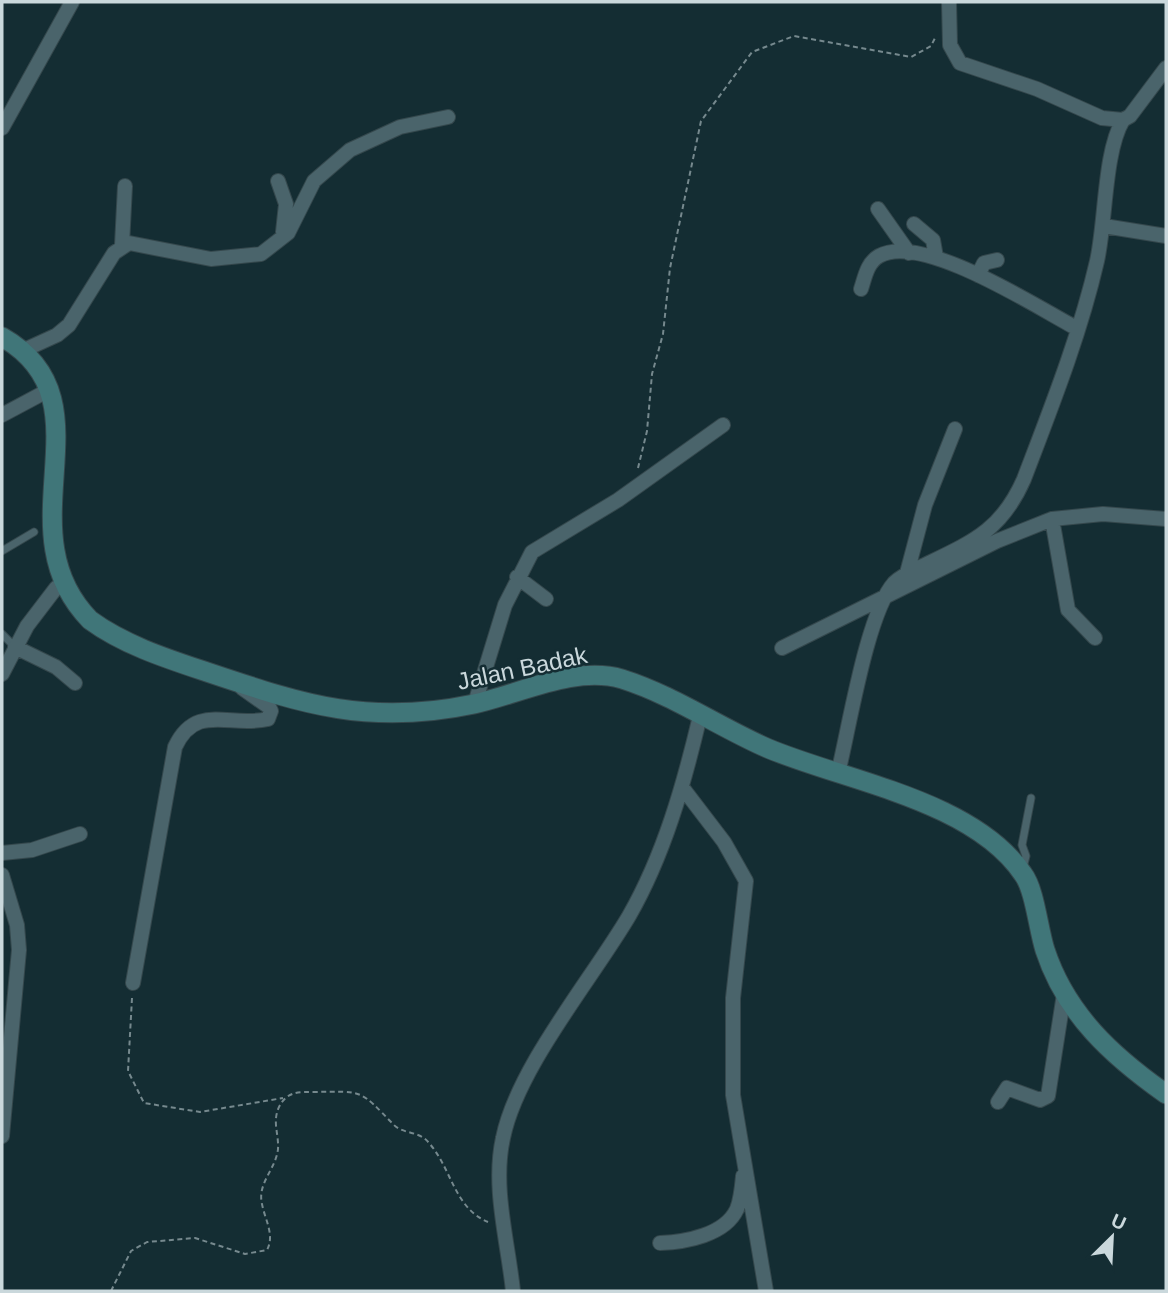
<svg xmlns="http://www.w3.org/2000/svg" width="1168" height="1293" font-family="Arial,sans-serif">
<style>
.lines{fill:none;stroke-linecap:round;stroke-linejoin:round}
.lane-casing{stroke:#35484d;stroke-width:9}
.street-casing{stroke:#35484d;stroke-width:16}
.secondary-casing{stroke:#35484d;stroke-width:21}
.path{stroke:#76898e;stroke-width:2;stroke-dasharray:5 3.5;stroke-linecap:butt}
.lane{stroke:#4a646b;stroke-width:7}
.street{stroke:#4a646b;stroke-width:14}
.secondary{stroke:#407679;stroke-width:19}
.labels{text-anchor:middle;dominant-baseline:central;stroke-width:5;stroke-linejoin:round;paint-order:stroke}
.street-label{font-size:24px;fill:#cad8dc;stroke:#142d33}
</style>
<rect width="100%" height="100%" fill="#142d33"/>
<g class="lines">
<defs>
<path id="lane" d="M2,551L34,532
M2,634L15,647
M1022,871L1026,856L1022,845L1031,798"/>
<path id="street" d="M949,2L950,45L960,63L1037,89L1102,118L1123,120L1130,116L1166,68
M2,128L72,2
M278,181L286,204L283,232
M878,209L909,253
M914,224L933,240L936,257
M1104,226L1166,236
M122,245L125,186
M978,275L984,263L997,260
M861,289C865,277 867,263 879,256C922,232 1038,308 1078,329
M22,351L57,335L69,325L114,253L129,243L211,259L261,254L288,233L314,181L350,150L400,127L448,117
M2,415L47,391
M1052,519L1068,610L1095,638
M907,573L925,505L955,429
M517,577L546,599
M15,647L56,667L75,683
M782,648L997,541L1052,519L1103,514L1166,519
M2,674L27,626L56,588
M475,703L505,605L532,552L618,500L723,425
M838,773C849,729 867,613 894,583C904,573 919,568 931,562C977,540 1003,527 1024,479C1051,408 1080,335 1097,261C1106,221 1104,152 1123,120
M682,787L724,842L746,881L733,998V1095L766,1291
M2,853L32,850L80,834
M2,875L17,925L19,950L2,1136
M133,983L175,747C196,702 230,728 268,719L271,711L269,707L242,688
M998,1102L1007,1088L1040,1100L1048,1096L1064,994
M660,1243C686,1242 725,1235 737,1209C741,1199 742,1187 743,1176
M513,1291C508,1242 492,1187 503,1138C517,1068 592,979 629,916C664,855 684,784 700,716"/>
<path id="secondary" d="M2,337C115,401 0,528 90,620C124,645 168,659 207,672C305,705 370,726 474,704C520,694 575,665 622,679C673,695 719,727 767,748C845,781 973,800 1023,874C1035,890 1038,928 1045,950C1066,1014 1112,1056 1166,1094"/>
</defs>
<use href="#lane" class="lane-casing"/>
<use href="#street" class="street-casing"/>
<use href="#secondary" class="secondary-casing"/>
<path class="path" d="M638,468L647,431L652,374L663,334L670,268L701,121L752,52L794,36L911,57L931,46L935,38
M132,998L128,1071L144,1103L200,1112L283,1098
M111,1291L131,1251L147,1242L195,1238L245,1254L267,1250C275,1235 265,1220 262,1204C257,1183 276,1169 278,1149C279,1134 272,1122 279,1107C287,1091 299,1092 315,1092C364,1091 360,1090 393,1124C403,1135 419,1130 429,1143C452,1169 454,1208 488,1222"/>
<use href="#lane" class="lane"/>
<use href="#street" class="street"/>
<use href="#secondary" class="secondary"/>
</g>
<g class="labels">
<g class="street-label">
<text transform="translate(522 668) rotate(-12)">Jalan Badak</text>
</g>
</g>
<rect width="1168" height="1293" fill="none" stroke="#cad8dc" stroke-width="7"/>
<g transform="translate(1112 1237) rotate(24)" stroke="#142d33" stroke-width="5" paint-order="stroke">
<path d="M0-5L12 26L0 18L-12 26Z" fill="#cad8dc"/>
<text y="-10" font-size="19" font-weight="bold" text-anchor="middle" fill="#cad8dc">U</text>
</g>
</svg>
